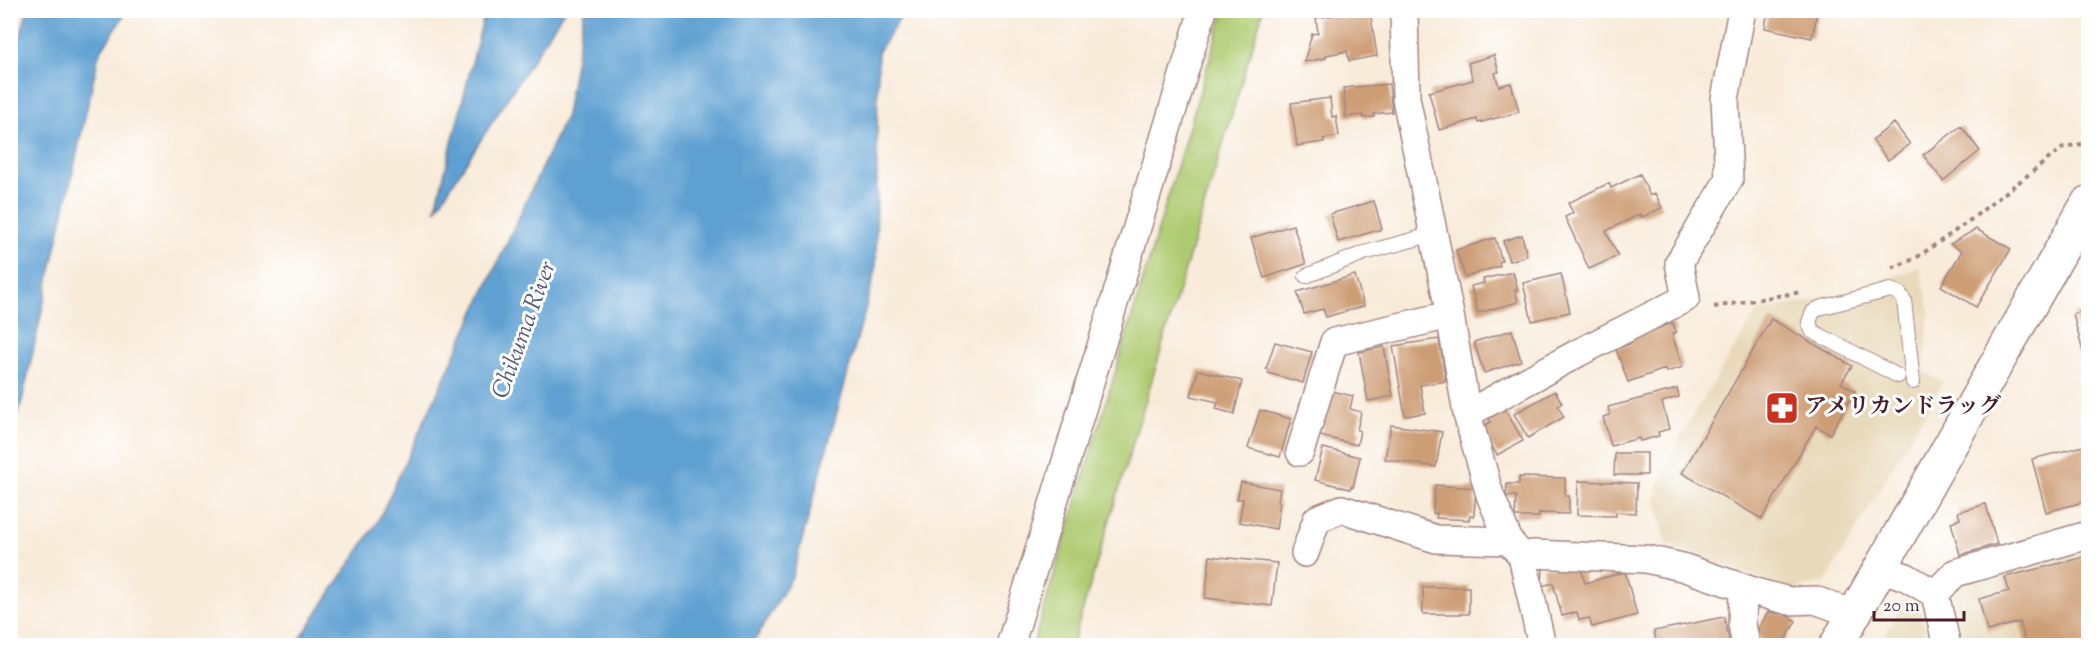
<svg xmlns="http://www.w3.org/2000/svg" width="2099" height="656" font-family="'Sorts Mill Goudy','Noto Serif JP',serif">
<style>
.built{fill:#e8d9ba}
.green{fill:#afcb71;stroke:#7c754e;stroke-width:1.5}
.water{fill:#5ea0d2;stroke:#54607e;stroke-width:1.5}
.building{fill:#cd9d74}
.lines{fill:none;stroke-linecap:round;stroke-linejoin:round}
.service-casing{stroke:#a18582;stroke-width:16}
.minor-casing{stroke:#a18582;stroke-width:30}
.tertiary-casing{stroke:#a18582;stroke-width:36}
.path{stroke:#a18582;stroke-width:4;stroke-dasharray:4.5 4.5;stroke-linecap:butt}
.service{stroke:#fff;stroke-width:14}
.minor{stroke:#fff;stroke-width:27}
.tertiary{stroke:#fff;stroke-width:33}
.labels{text-anchor:middle;dominant-baseline:central;stroke-width:6;stroke-linejoin:round;paint-order:stroke}
.poi-label{font-size:22px;font-weight:bold;fill:#4a1f2b;stroke:#fff;text-anchor:start}
.water-label{font-size:24px;font-style:italic;fill:#535976;stroke:#fff}
</style>
<rect width="100%" height="100%" fill="#fff"/>
<filter id="ink" filterUnits="userSpaceOnUse"><feTurbulence type="fractalNoise" baseFrequency=".0167" numOctaves="2"/><feDisplacementMap in="SourceGraphic" scale="12" xChannelSelector="R" yChannelSelector="G"/><feConvolveMatrix kernelMatrix="1 2 1 2 8 2 1 2 1" color-interpolation-filters="sRGB"/></filter>
<filter id="wash" filterUnits="userSpaceOnUse"><feTurbulence type="fractalNoise" baseFrequency=".008" numOctaves="4" result="noise"/><feDisplacementMap in="SourceGraphic" scale="24" xChannelSelector="R" yChannelSelector="G"/><feGaussianBlur stdDeviation="1.35" result="paint"/><feColorMatrix in="noise" values="0 0 0 0 0 0 0 0 0 0 0 0 0 0 0 0 0 1.4 0 .05"/><feComposite in="paint" operator="in"/></filter>
<g filter="url(#wash)">
<rect width="100%" height="100%" fill="#f8ebda"/>
<path class="built" d="M1919,267L1927,295L1929,313L1923,372L1943,382L1826,581L1790,590L1667,545L1656,503L1659,482L1687,425L1757,312L1857,291Z
M2088,545V645H1964L1953,594L1959,580Z
M1906,599L1921,611L1929,645H1879Z"/>
<path class="green" d="M1224,11H1263L1072,645H1033Z"/>
<path class="water" d="M27,11H127L99,54L22,401L11,430L10,74Z
M485,11H564L435,211Z
M584,11H905L878,52L876,270L792,577L752,645H296L377,523L566,115Z"/>
<g id="blocks">
<path class="building" d="M1370,10L1377,56L1349,61L1347,51L1326,55V58L1304,62L1312,34L1318,33L1316,18Z
M1768,10H1818L1812,38L1765,28Z
M1494,55L1499,72L1495,73L1499,86L1511,83L1519,112L1478,123L1477,119L1439,130L1429,92L1473,80L1468,63Z
M1389,84L1392,112L1374,114V117L1363,118V115L1346,117L1343,88Z
M1330,98L1332,117L1336,116L1339,136L1323,139L1324,142L1297,146L1291,103Z
M1894,123L1910,144L1888,160L1872,140Z
M1961,126L1980,151L1943,181L1923,155Z
M1640,174L1650,196L1655,193L1662,208L1642,217L1640,214L1606,231L1618,256L1589,269L1565,217L1573,213L1568,203L1609,183L1611,188Z
M1374,201L1382,229L1338,242L1330,214Z
M1293,225L1306,264L1264,278L1251,238Z
M1976,229L2011,249L1976,307L1941,286L1962,251L1950,244Z
M1522,235L1527,256L1509,261L1503,241Z
M1495,238L1502,261L1499,262L1500,266L1465,277L1456,250Z
M1513,272L1518,290H1515L1518,302L1478,313L1471,286L1484,283L1483,279Z
M1561,274L1570,312L1532,321L1523,283Z
M1355,275L1364,306L1326,317L1323,309L1304,314L1297,292Z
M2088,310V371L2073,314Z
M1771,319L1852,366L1841,383L1855,391L1830,434L1816,426L1762,519L1682,473Z
M1673,323L1676,332L1672,334L1683,367L1666,372L1665,369L1628,382L1616,349L1632,343L1630,338Z
M1512,330L1521,361L1484,373L1474,342Z
M1439,339L1446,381L1420,385L1425,413L1405,416L1393,346Z
M1275,342L1312,352L1303,383L1268,373L1269,370L1266,369Z
M1384,347L1393,396L1368,401L1359,352Z
M1198,370L1242,381L1234,414L1216,409L1218,402L1191,396Z
M1677,389L1679,397L1662,402L1669,429L1658,432L1659,436L1640,441L1639,438L1611,446L1603,417L1610,415L1608,407Z
M1332,391L1353,396L1350,409L1361,412L1357,430L1360,431L1357,445L1320,436Z
M1555,391L1562,403L1558,406L1564,417L1528,438L1514,414Z
M1505,409L1523,441L1497,455L1481,428L1491,422L1489,418Z
M1260,410L1291,419L1280,457L1248,448Z
M1391,425L1442,432L1436,467L1385,459Z
M2088,445V501L2046,512L2032,459Z
M1323,448L1360,457L1353,487L1351,486L1350,489L1315,480Z
M1615,453H1647V475H1614Z
M1519,477L1565,478V496H1569V514L1539,513V517H1515L1516,496H1506L1507,484H1519Z
M1578,481L1637,483L1636,513L1616,512V516L1577,515Z
M1241,482L1280,489L1278,502L1280,503L1276,529L1239,522L1243,499H1237Z
M1435,485L1476,488L1474,516H1470L1469,520L1436,518L1437,513H1433Z
M1986,504L1997,544L1960,555L1951,522L1960,519L1958,512Z
M1210,556L1277,563L1272,606L1205,598Z
M2088,556V646H2026L2020,622L1987,631L1979,599L2009,591L2005,577Z
M1543,567L1581,568L1585,583L1625,572L1637,615L1592,627L1589,618L1579,620L1577,612L1562,616L1553,583L1542,586Z
M1423,587H1469V614H1423Z
M1768,612L1784,614L1796,621L1782,646H1761L1757,631Z
M1724,617L1730,646H1657L1654,631Z"/>
</g>
</g>
<g filter="url(#ink)">
<use href="#blocks" fill-opacity="0" stroke="#a18582" stroke-width="1.5"/>
<g class="lines">
<defs>
<path id="service" d="M1306,276L1364,253L1434,234
M1898,376L1812,331L1809,322L1813,312L1819,308L1890,290L1899,293L1904,300L1913,382"/>
<path id="minor" d="M1404,10L1406,98L1450,315L1467,414L1490,495L1509,541L1522,556L1542,646
M1467,414L1578,353L1686,298L1679,263L1729,179L1725,99L1742,10
M1300,452L1334,342L1450,315
M1305,553L1317,519L1342,509L1436,539L1509,541
M1522,556L1533,554L1646,559L1682,567L1759,593L1789,601L1815,600L1854,614
M1880,568L1906,577L1935,594L1947,646
M1743,589L1742,624L1746,646
M1935,594L1955,573L2088,535
M1010,646L1203,10"/>
<path id="tertiary" d="M1836,646L2088,203"/>
</defs>
<use href="#service" class="service-casing"/>
<use href="#minor" class="minor-casing"/>
<use href="#tertiary" class="tertiary-casing"/>
<path class="path" d="M1892,268L1916,258L1965,224L2064,147L2088,143
M1714,307L1801,292"/>
<use href="#service" class="service"/>
<use href="#minor" class="minor"/>
<use href="#tertiary" class="tertiary"/>
</g>
</g>
<defs>
<symbol id="pharmacy-square" viewBox="-11 -11 22 22"><rect x="-9" y="-9" width="18" height="18" rx="4" fill="#c8321e" stroke="#fff"/><path d="M-2-6h4v4h4v4h-4v4h-4v-4h-4v-4h4Z" fill="#fff"/></symbol>
</defs>
<g fill-rule="evenodd">
<use href="#pharmacy-square" x="1763" y="389" width="38" height="38"/>
</g>
<g class="labels">
<g class="poi-label">
<text x="1805" y="408">アメリカンドラッグ</text>
</g>
<g class="water-label">
<text transform="translate(525 330) rotate(-70)">Chikuma River</text>
</g>
</g>
<rect width="2099" height="656" fill="none" stroke="#fff" stroke-width="36"/>
<path d="M1874 611v9h90v-9" fill="none" stroke="#4a1f2b" stroke-width="3"/>
<text x="1883" y="611" font-size="18" fill="#4a1f2b" stroke="#ffffff" stroke-width="4.5" paint-order="stroke">20 m</text>
</svg>
